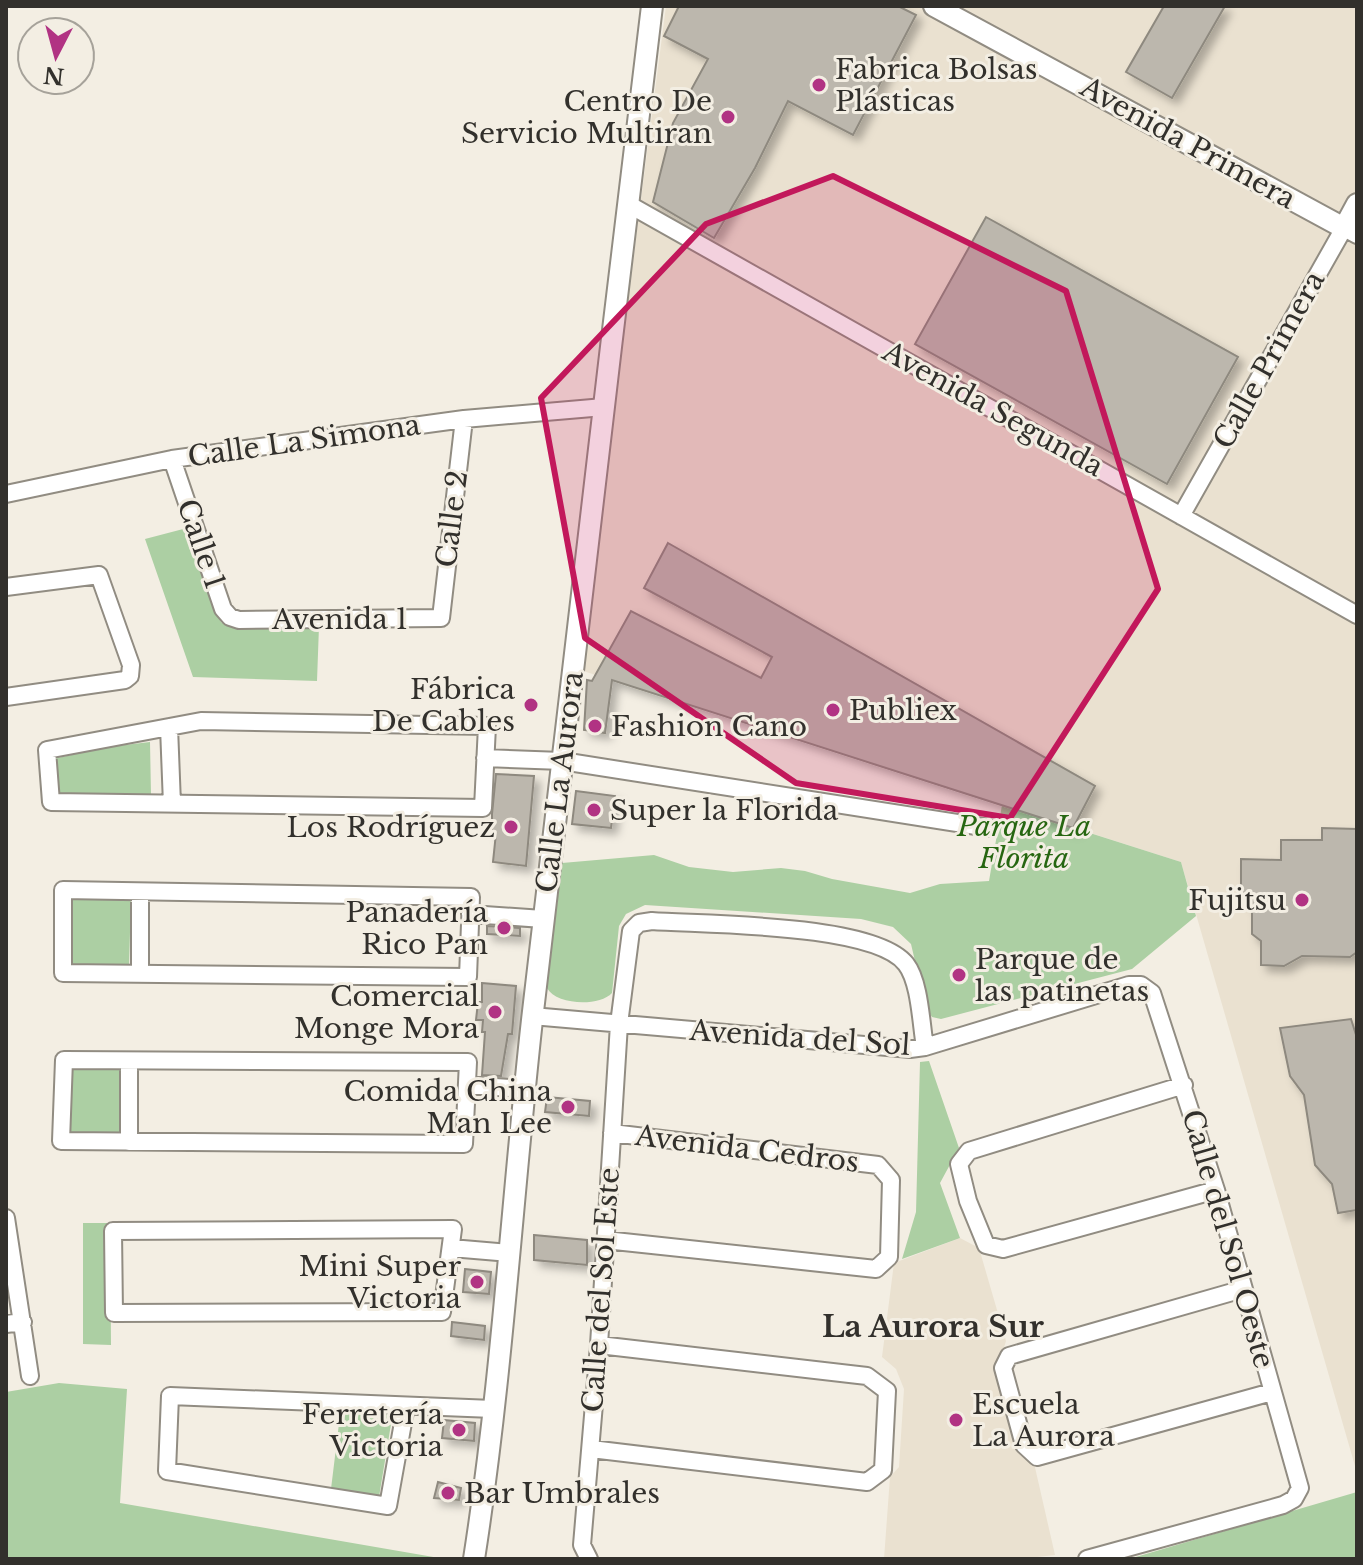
<svg xmlns="http://www.w3.org/2000/svg" width="1363" height="1565" font-family="'Libre Baskerville',serif">
<style>
.built{fill:#eae1d0}
.green{fill:#accfa3}
.building{fill:#bcb7ad;stroke:#8e897f;stroke-width:2;filter:url(#shadow)}
.lines{fill:none;stroke-linecap:round;stroke-linejoin:round}
.minor-casing{stroke:#918c82;stroke-width:20}
.tertiary-casing{stroke:#918c82;stroke-width:24}
.minor{stroke:#fff;stroke-width:16}
.tertiary{stroke:#fff;stroke-width:20}
.marked{fill:#c2185b;fill-opacity:0.2;stroke:#c2185b;stroke-width:6;stroke-linejoin:round}
.poi-dot{fill:#b13383;stroke:#f3eee3;stroke-width:3}
.labels{text-anchor:middle;dominant-baseline:central;stroke-width:6;stroke-linejoin:round;paint-order:stroke}
.poi-label{font-size:28px;fill:#32302c;stroke:#f3eee3;text-anchor:end}
.street-label{font-size:28px;fill:#32302c;stroke:#f3eee3}
.park-label{font-size:28px;font-style:italic;fill:#266611;stroke:#f3eee3}
.neighbourhood-label{font-size:30px;font-weight:bold;fill:#32302c;stroke:#f3eee3}
</style>
<defs>
<filter id="shadow"><feDropShadow dx="6" dy="6" stdDeviation="4" flood-color="#0004"/></filter>
</defs>
<rect width="100%" height="100%" fill="#f3eee3"/>
<path class="built" d="M666,6H1357V1473L1181,862L580,670Z
M960,1238L979,1248L1006,1341L997,1370L1034,1463L1055,1555L1019,1559H884L890,1477L899,1467L904,1389L896,1369L882,1357L894,1263Z"/>
<path class="green" d="M187,528L221,622L227,626H319L317,681L193,677L145,539Z
M150,742L151,795L56,797L53,759L108,747Z
M1002,805L1181,862L1196,916L1132,969L941,1019L932,1017L926,1008L911,944L893,927L861,919L645,905L626,914L619,926L612,993C599,1007 556,1005 547,988L562,863L654,855L689,867L733,872L781,868L805,871L832,879L910,893L940,884L989,881Z
M69,897L131,899L129,966L66,964Z
M929,1061L959,1148L940,1183L960,1238L902,1259L916,1212L920,1062Z
M67,1063L124,1066L122,1137L65,1136Z
M83,1223H110L111,1345L83,1344Z
M59,1383L127,1389L120,1503L445,1559H6V1392Z
M341,1407L393,1412L379,1497L331,1489Z
M1357,1492V1559H1129Z"/>
<path class="building" d="M679,6H898L916,15L853,135L788,101L755,168L714,238L653,202L673,123L708,59L664,36Z
M1164,6H1225L1172,98L1126,72Z
M986,217L1238,357L1167,484L915,344Z
M668,543L1095,786L1073,828L612,680L605,733L584,730L587,680L592,681L631,611L761,678L772,657L644,588Z
M496,774L534,776L526,866L493,862L496,833H492V814Z
M576,791L615,796L611,828L572,824Z
M1322,828L1357,829V952L1350,957L1302,956L1284,966L1261,965V941L1252,934V907L1241,894V859L1281,860V840H1322Z
M487,926L520,928V936L487,934Z
M482,983L516,986L512,1034H508L501,1076L482,1075L485,1032H482L483,1020H476L478,1002H482Z
M1351,1019L1357,1038V1210L1338,1213L1332,1184L1315,1165L1304,1095L1290,1076L1280,1028Z
M547,1097L590,1101L589,1116L545,1112Z
M534,1235L587,1240V1265L534,1260Z
M465,1269L491,1272L489,1294L463,1292Z
M452,1322L485,1326L484,1340L451,1336Z
M444,1420L475,1423L474,1441L442,1438Z
M438,1482L461,1488L459,1500L434,1498Z"/>
<g class="lines">
<defs>
<path id="minor" d="M628,204L1357,615
M172,459L223,609L230,617L239,620L441,618L464,419
M6,494L172,459L464,419L604,407
M1181,516L1344,228L1357,235
M6,587L99,575L131,665L130,676L125,680L6,697
M201,721L487,726L483,808L51,802L47,750Z
M169,727L172,804
M485,758L562,761L989,828
M63,890L471,897L468,977L63,973Z
M140,893V973
M470,914L543,919
M532,1016L910,1049L925,1047L1129,985H1141L1152,993L1216,1190L1300,1488L1294,1499L1283,1505L1087,1559
M64,1060L468,1062L464,1144L61,1141Z
M129,1061V1142
M467,1085L524,1089
M1184,1085L969,1151L959,1164L968,1201L986,1245L1003,1249L1216,1190
M6,1218L30,1376
M453,1229L442,1312L114,1313L113,1231Z
M605,1240L876,1269L889,1257L891,1180L878,1165L612,1133
M451,1248L510,1253
M1243,1289L1009,1356L1003,1368L1024,1445L1037,1457L1272,1392
M6,1324L23,1322
M406,1406L388,1506L167,1471L170,1396L493,1409
M591,1449L867,1482L883,1470L887,1391L867,1376L599,1345
M589,1559L582,1545L599,1345L619,1024L631,931L639,923L652,921C705,925 874,923 906,964C920,982 921,1024 925,1047"/>
<path id="tertiary" d="M934,6L1344,228L1357,204
M474,1559C502,1380 512,1200 532,1020C569,682 612,344 652,6"/>
</defs>
<use href="#minor" class="minor-casing"/>
<use href="#tertiary" class="tertiary-casing"/>
<use href="#minor" class="minor"/>
<use href="#tertiary" class="tertiary"/>
</g>
<path class="marked" d="M833,176L1066,291L1158,589L1010,818L796,783L585,638L541,398L706,224Z"/>
<g class="poi-dot">
<circle cx="819" cy="85" r="8"/>
<circle cx="728" cy="117" r="8"/>
<circle cx="531" cy="705" r="8"/>
<circle cx="833" cy="710" r="8"/>
<circle cx="595" cy="726" r="8"/>
<circle cx="594" cy="810" r="8"/>
<circle cx="511" cy="827" r="8"/>
<circle cx="1302" cy="900" r="8"/>
<circle cx="504" cy="928" r="8"/>
<circle cx="959" cy="975" r="8"/>
<circle cx="495" cy="1012" r="8"/>
<circle cx="568" cy="1107" r="8"/>
<circle cx="477" cy="1282" r="8"/>
<circle cx="956" cy="1420" r="8"/>
<circle cx="459" cy="1430" r="8"/>
<circle cx="448" cy="1493" r="8"/>
</g>
<g class="labels">
<g class="poi-label">
<text x="835" y="69" text-anchor="start">Fabrica Bolsas<tspan x="835" dy="32">Plásticas</tspan></text>
<text x="712" y="101">Centro De<tspan x="712" dy="32">Servicio Multiran</tspan></text>
<text x="515" y="689">Fábrica<tspan x="515" dy="32">De Cables</tspan></text>
<text x="849" y="710" text-anchor="start">Publiex</text>
<text x="611" y="726" text-anchor="start">Fashion Cano</text>
<text x="610" y="810" text-anchor="start">Super la Florida</text>
<text x="495" y="827">Los Rodríguez</text>
<text x="1286" y="900">Fujitsu</text>
<text x="488" y="912">Panadería<tspan x="488" dy="32">Rico Pan</tspan></text>
<text x="975" y="959" text-anchor="start">Parque de<tspan x="975" dy="32">las patinetas</tspan></text>
<text x="479" y="996">Comercial<tspan x="479" dy="32">Monge Mora</tspan></text>
<text x="552" y="1091">Comida China<tspan x="552" dy="32">Man Lee</tspan></text>
<text x="461" y="1266">Mini Super<tspan x="461" dy="32">Victoria</tspan></text>
<text x="972" y="1404" text-anchor="start">Escuela<tspan x="972" dy="32">La Aurora</tspan></text>
<text x="443" y="1414">Ferretería<tspan x="443" dy="32">Victoria</tspan></text>
<text x="464" y="1493" text-anchor="start">Bar Umbrales</text>
</g>
<g class="street-label">
<text transform="translate(1188 143) rotate(29)">Avenida Primera</text>
<text transform="translate(1269 360) rotate(-61)">Calle Primera</text>
<text transform="translate(993 409) rotate(29)">Avenida Segunda</text>
<text transform="translate(304 441) rotate(-8)">Calle La Simona</text>
<text transform="translate(452 519) rotate(-83)">Calle 2</text>
<text transform="translate(201 544) rotate(71)">Calle 1</text>
<text x="340" y="619">Avenida 1</text>
<text transform="translate(560 782) rotate(-83)">Calle La Aurora</text>
<text transform="translate(800 1038) rotate(4)">Avenida del Sol</text>
<text transform="translate(747 1149) rotate(7)">Avenida Cedros</text>
<text transform="translate(1228 1239) rotate(74)">Calle del Sol Oeste</text>
<text transform="translate(601 1290) rotate(-86)">Calle del Sol Este</text>
</g>
<g class="park-label">
<text x="1024" y="826">Parque La<tspan x="1024" dy="32">Florita</tspan></text>
</g>
<g class="neighbourhood-label">
<text x="933" y="1326">La Aurora Sur</text>
</g>
</g>
<rect width="1363" height="1565" fill="none" stroke="#32302c" stroke-width="16"/>
<g transform="translate(56 56) rotate(186)"><circle r="38" fill="#f3eee3" stroke="#a6a29a" stroke-width="2"/>
<path d="M0-6L14 30L0 20L-14 30Z" fill="#b13383"/>
<text y="-12" font-size="22" font-weight="bold" text-anchor="middle" fill="#32302c">N</text>
</g>
</svg>
